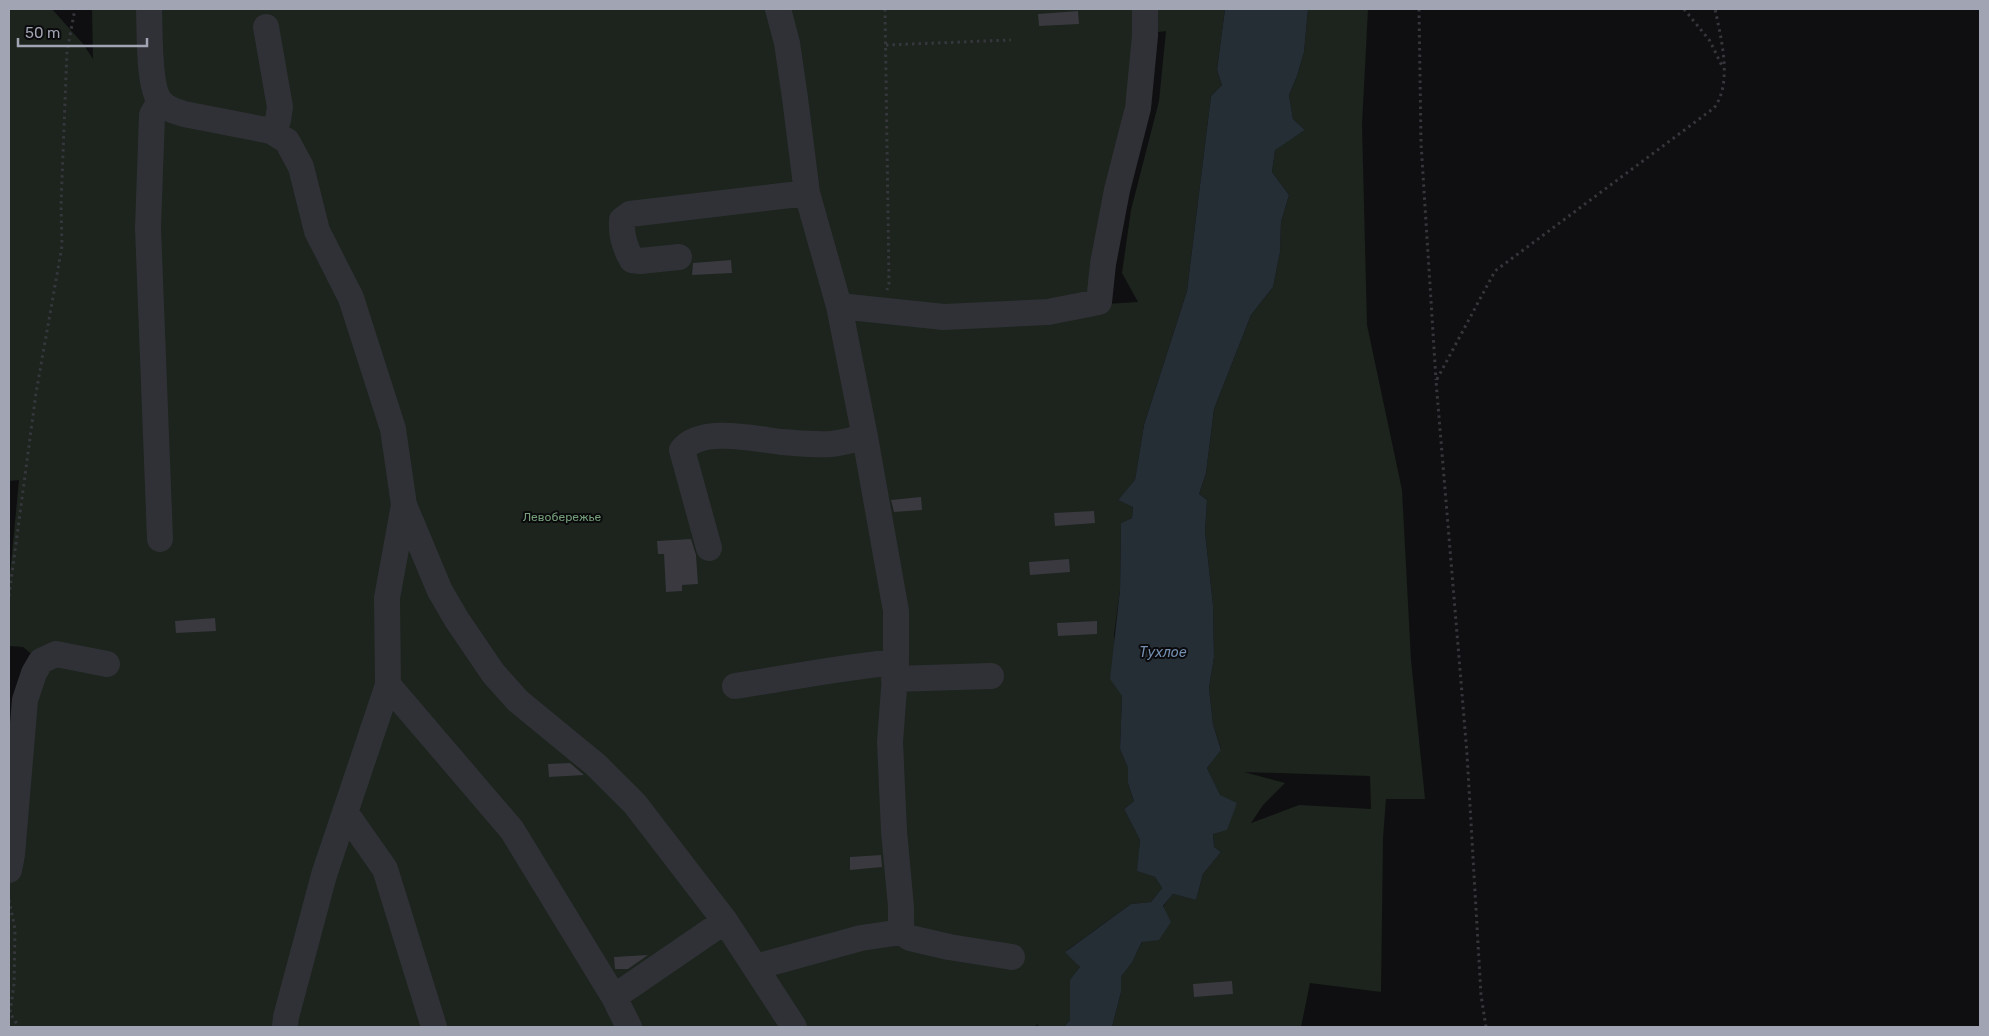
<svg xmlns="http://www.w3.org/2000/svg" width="1989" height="1036" font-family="Rubik,sans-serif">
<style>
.green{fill:#1c241d;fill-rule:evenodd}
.water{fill:#252d35}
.building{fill:#39393f}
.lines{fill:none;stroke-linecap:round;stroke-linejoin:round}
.path{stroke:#36373d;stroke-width:3;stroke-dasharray:2.5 4;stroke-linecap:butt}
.minor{stroke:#303136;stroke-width:26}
.labels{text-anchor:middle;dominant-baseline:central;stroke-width:4;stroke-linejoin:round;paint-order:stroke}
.park-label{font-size:12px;fill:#759f7b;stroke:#0b0a0c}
.water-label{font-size:14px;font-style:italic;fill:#748fb0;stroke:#0b0a0c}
</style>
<rect width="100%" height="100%" fill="#0f0f11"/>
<path class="green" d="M9,9H52L84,45L93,59L92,9H1225L1217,70L1222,85L1211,96L1187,291L1144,425L1135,481L1118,500L1133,506L1132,518L1121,523L1120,590L1114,635L1122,696L1120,749L1128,768V783L1134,801L1124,809L1140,840L1138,871L1155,877L1162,888L1151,902L1131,904L1066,951L1080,967L1071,980L1070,1020L1064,1027H1038V1024L1034,1027H10L9,775L40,661L23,647L9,646V585L19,480L9,481ZM1166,31L1159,101L1131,210L1122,273L1138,302L1089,305L1131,73L1135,35Z
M1308,9H1368L1362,125L1367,325L1402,490L1411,660L1425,799H1386L1383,838L1381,992L1310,983L1301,1027H1112L1121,992V977C1141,951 1151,919 1173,894L1196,900L1203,874L1221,852L1214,847L1213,834L1237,804L1220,796L1207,768L1221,749L1213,724L1209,688L1214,657L1213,605L1205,532L1207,500L1199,494L1206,473L1214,409L1251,315L1273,287L1280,252L1281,222L1289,195L1272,172L1275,149L1305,130L1293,119L1289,95L1297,76L1304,52ZM1244,772L1370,776L1371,809L1299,805L1251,823L1263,805L1285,783Z"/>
<path class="water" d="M1225,9H1308L1304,52L1297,76L1289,95L1293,119L1305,130L1275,150L1272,172L1289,195L1281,222L1280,252L1273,287L1251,315L1214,409L1206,473L1199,494L1207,500L1205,532L1213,605L1214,657L1209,688L1213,724L1221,750L1207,768L1220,795L1237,803L1227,830L1213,834L1214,847L1221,852L1203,874L1196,900L1173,894L1163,906L1171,922L1159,940L1142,942L1132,962L1121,977V992L1112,1027H1064L1070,1020V980L1080,967L1065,952L1131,904L1151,902L1162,888L1155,877L1137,871L1140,840L1124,809L1134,801L1128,783V768L1120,749L1122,696L1110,679L1120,590L1121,523L1132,518L1133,507L1118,500L1135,480L1144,425L1187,291L1211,96L1222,85L1217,70Z"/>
<path class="building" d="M1078,11L1079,24L1039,26L1038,14Z
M731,260L732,273L692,275L693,263Z
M921,497L922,510L894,512L891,500Z
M1094,511L1095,523L1055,526L1054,513Z
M691,539L696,555L698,584L682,585V591L666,592L664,554H658L657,541Z
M1069,559L1070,572L1030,575L1029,562Z
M215,618L216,631L176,633L175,621Z
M1097,621V634L1058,636L1057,623Z
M570,763L584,775L549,777L548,764Z
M881,855L882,867L850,870V857Z
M648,955L628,969H615L614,957Z
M1232,981L1233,994L1194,997L1193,984Z"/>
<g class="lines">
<path class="path" d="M885,9L889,283L887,290
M1419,9L1421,143L1436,380
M1684,9L1710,41L1722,66
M886,45L1011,40
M9,596L36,393L62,246L61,205L67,51L75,9
M9,900L15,929L14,984L10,1013L19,1027
M1486,1027L1481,995L1467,754L1436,381L1495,271L1714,108C1733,83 1721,38 1715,9"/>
<path class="minor" d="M149,9C150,29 148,86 160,101C166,109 175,111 184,114L271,131L287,141L301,167L317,231L351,298L393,429L404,505L440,591L457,620L493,673L518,701L596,765L635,804L725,921L794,1027
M778,9L787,43L795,98L807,193L839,306L865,437L896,611V662L890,742L894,831L901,907V932
M266,27L280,107L278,120L271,131
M160,101L152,115L148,228L160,539
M679,257L640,261L632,260C625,248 621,234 622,220L630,214L807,193
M839,306L944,317L1048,312L1099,302L1103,264L1117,190L1138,108L1145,36V9
M709,548L682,450C701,426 755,439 782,442C797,443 815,445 831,444C843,443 854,439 865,437
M894,679L991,676
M388,685L512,830L614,997L629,1027
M735,686C789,678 842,667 896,662
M345,812L385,869L434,1027
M9,870L12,855L25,700L34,673L41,661L56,654L107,664
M756,967L861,938L901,932L910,938L949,947L1012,957
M614,997L725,921
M285,1027L286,1017L324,875L388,685L387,598L404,505"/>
</g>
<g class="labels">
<g class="park-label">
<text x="562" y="517">Левобережье</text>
</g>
<g class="water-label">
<text x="1163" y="652">Тухлое</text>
</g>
</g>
<rect width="1989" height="1036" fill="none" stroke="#a0a4b3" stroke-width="20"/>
<path d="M18 38v8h129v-8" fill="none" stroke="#a0a4b3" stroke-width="2.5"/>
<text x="25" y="38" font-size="15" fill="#a0a4b3" stroke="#0b0a0c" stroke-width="4" paint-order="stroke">50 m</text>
</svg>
